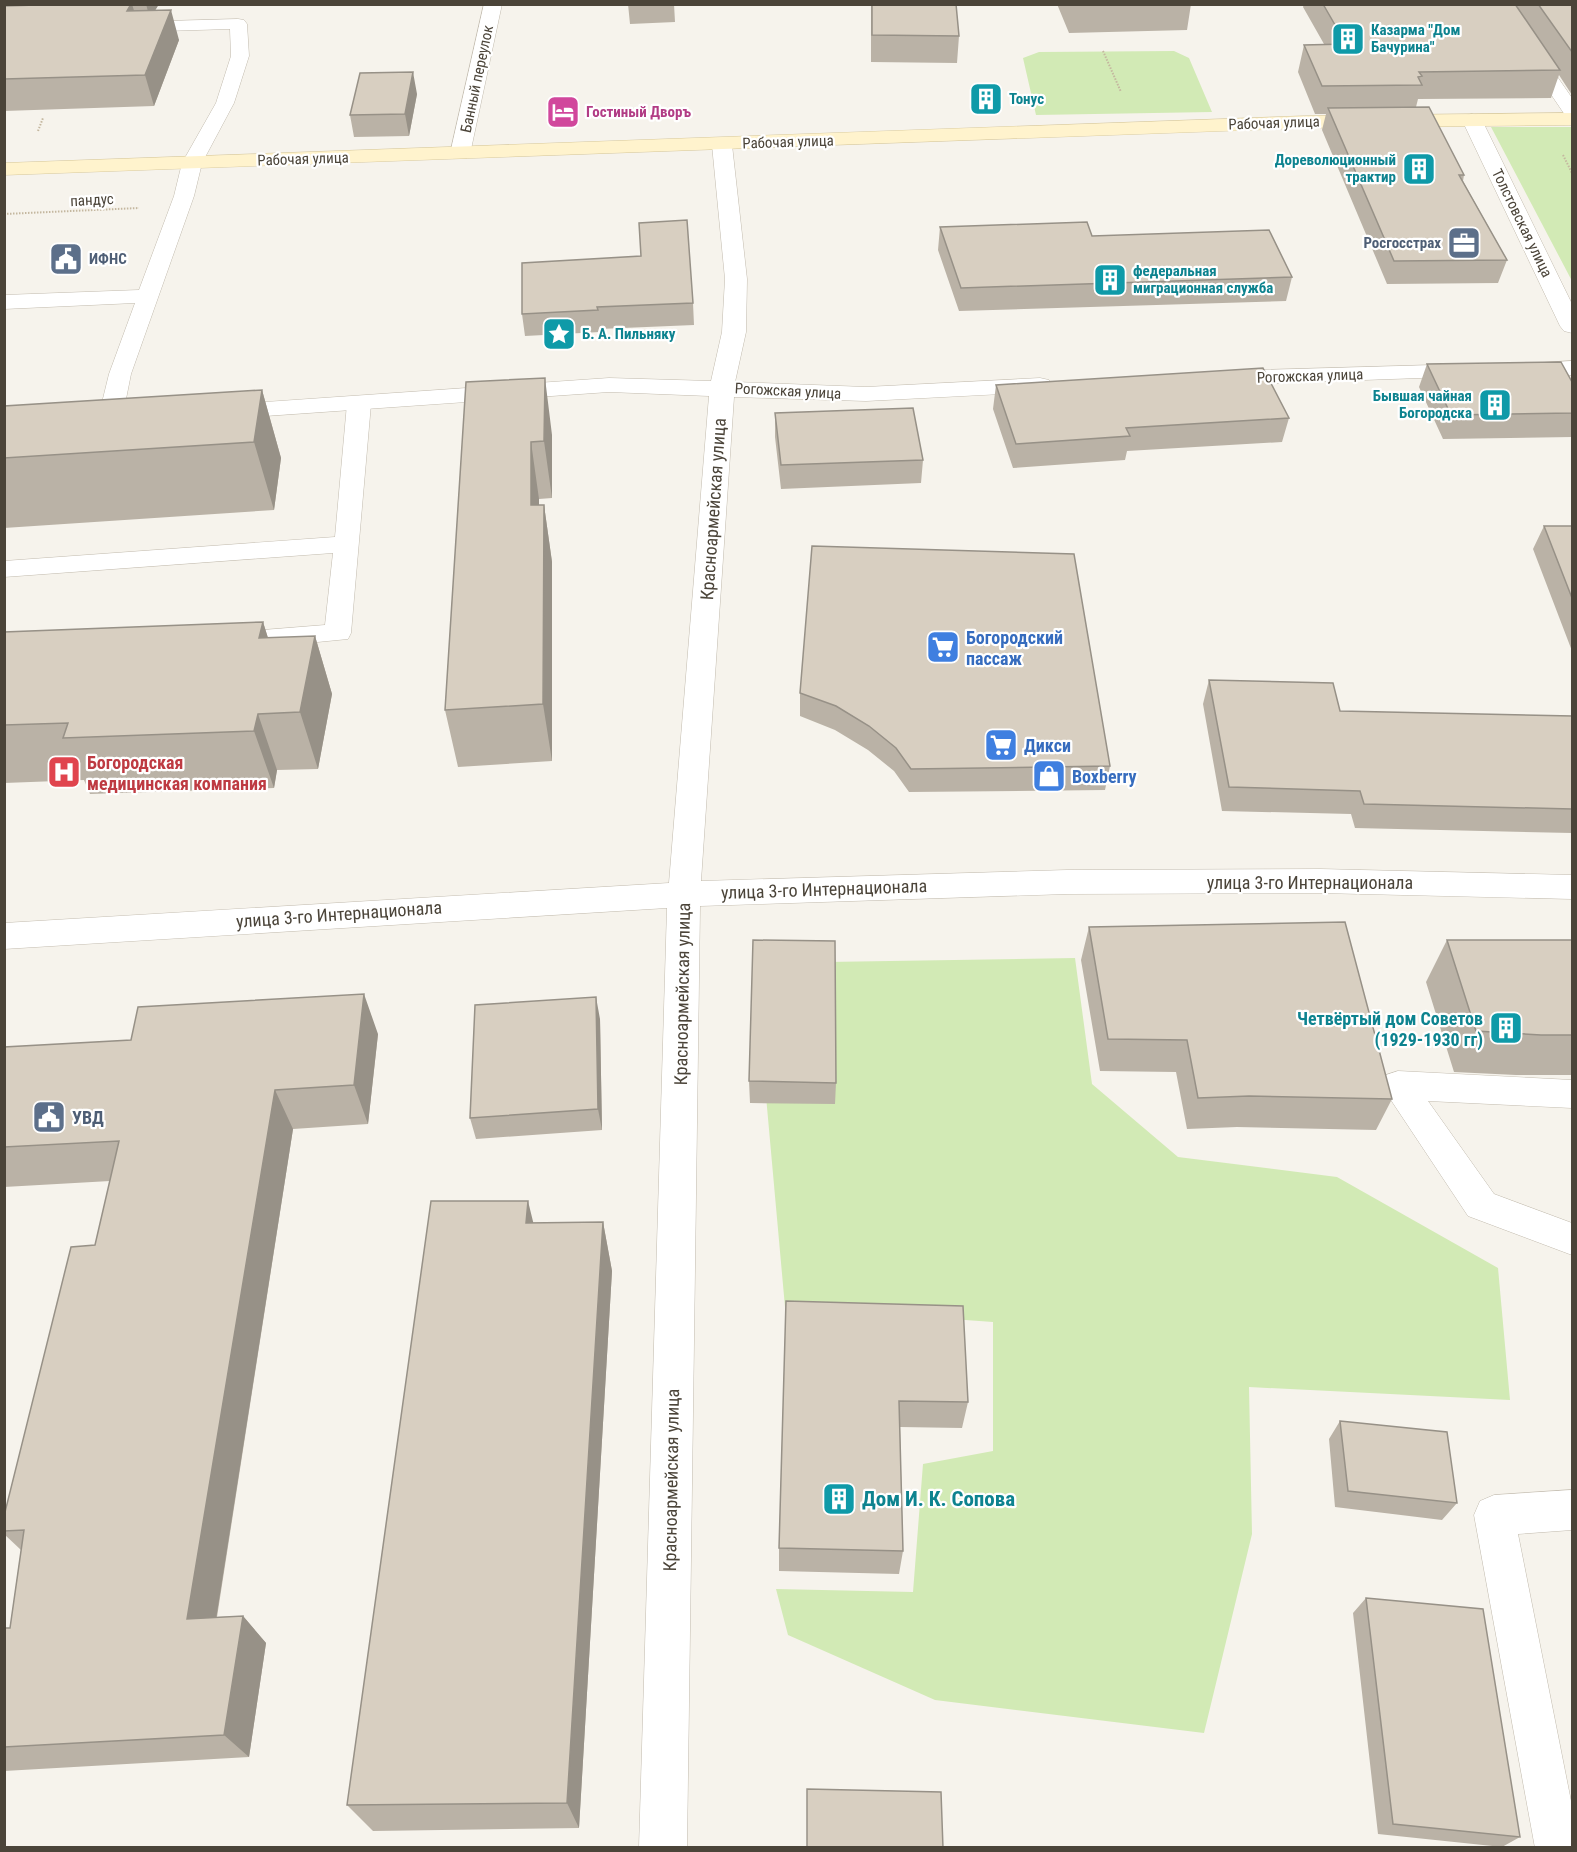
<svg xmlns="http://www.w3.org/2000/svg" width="1577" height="1852" font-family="'Roboto Condensed',sans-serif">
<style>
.green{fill:#d2eab5}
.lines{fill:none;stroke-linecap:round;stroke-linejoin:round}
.lane-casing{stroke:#c2bbae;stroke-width:1}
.street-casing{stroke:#c2bbae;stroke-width:1}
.secondary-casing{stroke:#d6c79b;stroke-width:1}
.path{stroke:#c4b79f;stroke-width:2;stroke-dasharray:1.5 1.5;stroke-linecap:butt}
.lane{fill:#fff;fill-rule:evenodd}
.street{fill:#fff;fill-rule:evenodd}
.secondary{fill:#fff3cd;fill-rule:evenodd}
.wall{fill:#bab2a6}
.shaded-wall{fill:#979187}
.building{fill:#d8cfc1;stroke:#979187;stroke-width:1.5}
.labels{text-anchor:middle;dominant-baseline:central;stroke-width:4.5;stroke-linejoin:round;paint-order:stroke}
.far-culture-label{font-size:15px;font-weight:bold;fill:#0d838f;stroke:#fff;text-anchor:start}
.far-street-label{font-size:15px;fill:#4b4439;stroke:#fff}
.far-hotel-label{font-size:15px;font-weight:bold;fill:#b23c85;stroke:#fff;text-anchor:start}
.far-service-label{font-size:15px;font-weight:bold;fill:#4e5e75;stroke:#fff;text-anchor:end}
.street-label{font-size:18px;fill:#4b4439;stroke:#fff}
.shop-label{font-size:18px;font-weight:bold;fill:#366cbe;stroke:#fff;text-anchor:start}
.health-label{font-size:18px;font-weight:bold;fill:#be3a42;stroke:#fff;text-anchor:start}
.culture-label{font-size:18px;font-weight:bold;fill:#0d838f;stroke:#fff;text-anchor:end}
.service-label{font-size:18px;font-weight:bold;fill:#4e5e75;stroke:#fff;text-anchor:start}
.near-culture-label{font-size:21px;font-weight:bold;fill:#0d838f;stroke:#fff;text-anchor:start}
</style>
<rect width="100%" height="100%" fill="#f6f3ec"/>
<path class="green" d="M1174,51L1189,58L1212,112L1036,115L1023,58L1039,52Z
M1491,127H1572V281Z
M1075,958L1092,1084L1178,1157L1337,1177L1498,1268L1510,1400L1249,1387L1252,1534L1204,1733L935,1700L788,1635L776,1589L913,1592L923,1464L993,1451V1322L785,1307L754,963Z"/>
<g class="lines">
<defs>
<path id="lane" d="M238,19L244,20L247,24L249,56L234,103L202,163L194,196L131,374L122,419L118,424L110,426L102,424L98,419L109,374L135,303L4,309V295L139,290L174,196L182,163L216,103L231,56L230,29L131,32L125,31L122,27L125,23L131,22Z
M1530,45L1536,46L1572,98V117L1565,115L1521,50L1524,46Z
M359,397L367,399L371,404L351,633L348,639L237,650L227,647L223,641L227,635L237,632L325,625L333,553L4,577V561L335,537L347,404L351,399Z
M1398,1071L1572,1080V1108L1428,1101L1494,1194L1572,1223V1255L1468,1216L1381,1085L1386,1075Z
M1572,1490V1530L1518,1534L1572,1806V1848H1535L1474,1515L1480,1501L1494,1495Z"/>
<path id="street" d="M484,4H502L470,154L467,158H453L450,154Z
M1472,114L1479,116L1482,120L1572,304V333L1564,331L1560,326L1462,120L1465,116Z
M722,139L729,141L732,145L747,279L746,332L735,382L866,387L1040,378L1049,380L1052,385L1049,390L1040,392L866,401L734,397L701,881L1067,870L1320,869L1572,875V899L1320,893L1067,894L700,906L687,1848H639L667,908L4,949V923L669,883L709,396L609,392L223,419L214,417L211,412L214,407L223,405L609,378L711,381L722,332L725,279L712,145L715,141Z
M1572,361V375L1520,377L1512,375L1508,370L1512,365Z
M1469,364L1477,366L1481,371L1477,376L1223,385L1214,383L1211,378L1214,373L1223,371Z"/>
<path id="secondary" d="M1572,113V125L1304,128L4,175V163L1304,116Z"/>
</defs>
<use href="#lane" class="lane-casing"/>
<use href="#street" class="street-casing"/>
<use href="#secondary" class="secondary-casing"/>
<path class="path" d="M1103,51L1121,92
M38,131L43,118
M1563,155L1572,173
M4,214L139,208"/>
<use href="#lane" class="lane"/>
<use href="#street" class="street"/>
<use href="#secondary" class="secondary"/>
</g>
<path class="wall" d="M11,4H159L155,10L179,40L154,106L4,111V6H11Z
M628,4H674L675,22L630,24Z
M871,4H956L959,36L957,63L871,62Z
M1057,4H1191L1187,30L1069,33Z
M1304,4L1517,7L1518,4H1572V95L1559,75L1551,98L1418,99L1416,107L1464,175L1463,181L1507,260L1498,283L1387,284L1322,130L1326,114H1315L1298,72L1304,45L1324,44L1303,7Z
M417,94L409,136L354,137L350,115Z
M940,227L1092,236L1292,277L1286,301L959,311L938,250Z
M641,256L693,303L694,325L599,329L600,332L525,336L522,314Z
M1427,364L1572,382V437L1443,439L1419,387Z
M466,382L552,435V498L539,499V505H544L552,562V761L458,767L445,710Z
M996,385L1289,418L1282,442L1127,451L1125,460L1013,468L993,409Z
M262,390L281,458L274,510L4,528V406Z
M775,413L923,460L921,483L781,489L775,437Z
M1544,526H1572V651L1533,549Z
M263,622L268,638L315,636L332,694L318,769L277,770L274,788L90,794L84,780L4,783V632Z
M1209,680L1340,711L1572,716V833L1355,828L1351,814L1222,811L1203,704Z
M800,693L1110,766L1105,790L909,792L894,771L868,750L835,730L800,716Z
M1089,927L1392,1099L1376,1130L1237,1127L1187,1129L1176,1072L1100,1071L1081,960Z
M1447,940H1572V1075H1516L1454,1072L1426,982Z
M600,1019L602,1130L476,1139L470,1118Z
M378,1034L368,1124L293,1129L217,1617L243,1616L266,1643L249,1757L4,1771V1628H10L21,1550L4,1534V1516L95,1245L110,1181L4,1187V1047Z
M749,1081L836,1083L835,1104L750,1103Z
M603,1222L612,1271L579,1828L373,1831L347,1805L533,1223Z
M786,1301L968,1402L962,1428L900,1427L903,1551L899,1574L779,1571V1548Z
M1340,1421L1457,1503L1442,1520L1335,1507L1329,1439Z
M1366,1598L1520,1837L1502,1847L1378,1834L1353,1613Z"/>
<path class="shaded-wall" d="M131,4H132L141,34L127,11Z
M146,4H159L150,19Z
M171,10L179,40L154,106L145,75Z
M413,72L417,94L409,136L405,114Z
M545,378L552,435V498L544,441Z
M262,390L281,458L274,510L254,442Z
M531,442L539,499V562L531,505Z
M544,505L552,562V761L543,704Z
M263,622L281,680L259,638Z
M315,636L332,694L318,769L300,712Z
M258,714L277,770L274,788L254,731Z
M364,994L378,1034L368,1124L354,1085Z
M596,997L600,1019L602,1130L598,1109Z
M275,1090L293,1129L212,1645L187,1619Z
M528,1201L540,1250L526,1223Z
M603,1222L612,1271L579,1828L567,1803Z
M243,1616L266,1643L249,1757L224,1735Z"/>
<path class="building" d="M70,4H131L127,11L171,10L145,75L4,79V6Z
M872,4H956L959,36L872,35Z
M1323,4H1515L1560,70L1419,72L1422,76L1418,77L1422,85L1322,86L1304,45L1346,44Z
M1538,4H1572V52Z
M413,72L405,114L350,115L360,73Z
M1429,107L1464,175H1459L1507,260L1394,261L1328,108Z
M687,220L693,303L597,307L598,310L522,314V263L641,256L639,223Z
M1087,222L1092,236L1269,230L1292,277L961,288L940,227Z
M1561,362L1572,382V413L1451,415L1427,364Z
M1263,368L1289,418L1126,428L1130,436L1016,444L996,385Z
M545,378L544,441L531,442V505H544L543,704L445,710L466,382Z
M262,390L254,442L4,458V406Z
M913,408L923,460L781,465L775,413Z
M1544,526H1572V598Z
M812,546L1074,554L1110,766L911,769L896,748L869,726L836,706L800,693Z
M263,622L259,638L315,636L300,712L258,714L254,731L63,738L68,723L4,725V632Z
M1209,680L1333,683L1340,711L1572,716V809L1364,804L1360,791L1229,787Z
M1345,922L1392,1099L1249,1096L1198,1098L1187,1040L1108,1039L1089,927Z
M753,940L835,941L836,1083L749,1081Z
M1447,940H1572V1035H1541L1476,1031Z
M364,994L354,1085L275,1090L187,1619L243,1616L224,1735L4,1747V1628H10L24,1530L4,1531V1516L71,1247L95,1245L119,1141L4,1147V1047L131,1040L138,1007Z
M596,997L598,1109L470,1118L475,1005Z
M431,1201H528L526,1223L603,1222L567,1803L347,1805Z
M786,1301L963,1306L968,1402L899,1401L903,1551L779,1548Z
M1340,1421L1447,1432L1457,1503L1348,1491Z
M1366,1598L1483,1609L1520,1837L1393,1824Z
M807,1789L941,1792L943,1848H807Z"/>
<defs>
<symbol id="building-square" viewBox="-11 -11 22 22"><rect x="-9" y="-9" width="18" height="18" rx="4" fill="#0f9aa8" stroke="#fff"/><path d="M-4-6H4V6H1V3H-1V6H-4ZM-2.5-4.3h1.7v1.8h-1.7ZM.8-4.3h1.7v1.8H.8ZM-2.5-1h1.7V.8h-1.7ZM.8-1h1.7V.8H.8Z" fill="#fff"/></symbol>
<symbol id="hotel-square" viewBox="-11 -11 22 22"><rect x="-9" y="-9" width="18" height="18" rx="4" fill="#d1479c" stroke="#fff"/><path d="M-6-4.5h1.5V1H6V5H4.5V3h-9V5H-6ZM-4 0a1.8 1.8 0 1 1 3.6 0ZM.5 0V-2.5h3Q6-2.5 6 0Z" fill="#fff"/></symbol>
<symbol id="office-square" viewBox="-11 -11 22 22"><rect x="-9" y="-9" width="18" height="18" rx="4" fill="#5c6f8a" stroke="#fff"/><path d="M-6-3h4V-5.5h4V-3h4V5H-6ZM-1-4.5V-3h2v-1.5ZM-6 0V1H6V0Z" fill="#fff"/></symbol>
<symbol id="civic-square" viewBox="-11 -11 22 22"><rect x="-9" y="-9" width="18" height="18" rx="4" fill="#5c6f8a" stroke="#fff"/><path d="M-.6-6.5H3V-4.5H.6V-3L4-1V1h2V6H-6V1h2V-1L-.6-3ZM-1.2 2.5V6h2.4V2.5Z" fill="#fff"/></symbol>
<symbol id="sight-square" viewBox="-11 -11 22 22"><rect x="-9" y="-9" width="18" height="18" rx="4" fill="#0f9aa8" stroke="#fff"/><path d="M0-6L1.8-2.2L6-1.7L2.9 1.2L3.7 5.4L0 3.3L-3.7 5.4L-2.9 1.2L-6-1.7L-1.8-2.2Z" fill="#fff"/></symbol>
<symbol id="supermarket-square" viewBox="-11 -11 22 22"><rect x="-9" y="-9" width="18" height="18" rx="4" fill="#3f7fe0" stroke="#fff"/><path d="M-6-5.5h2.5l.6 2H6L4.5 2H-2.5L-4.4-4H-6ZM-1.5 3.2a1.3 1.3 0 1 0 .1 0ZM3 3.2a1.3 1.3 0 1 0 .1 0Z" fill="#fff"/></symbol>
<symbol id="hospital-square" viewBox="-11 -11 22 22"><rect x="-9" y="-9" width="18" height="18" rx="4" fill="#e0444e" stroke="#fff"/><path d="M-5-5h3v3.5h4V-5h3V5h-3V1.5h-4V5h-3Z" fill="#fff"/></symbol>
<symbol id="shop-square" viewBox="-11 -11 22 22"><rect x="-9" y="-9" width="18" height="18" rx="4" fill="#3f7fe0" stroke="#fff"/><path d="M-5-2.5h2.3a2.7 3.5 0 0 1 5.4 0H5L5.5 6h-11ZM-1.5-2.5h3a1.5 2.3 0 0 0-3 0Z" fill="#fff"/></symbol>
</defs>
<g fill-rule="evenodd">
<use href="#building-square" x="1329" y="20" width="38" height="38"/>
<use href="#building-square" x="967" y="80" width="38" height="38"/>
<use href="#hotel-square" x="544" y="93" width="38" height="38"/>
<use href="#building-square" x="1400" y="150" width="38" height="38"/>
<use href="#office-square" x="1445" y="224" width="38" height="38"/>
<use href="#civic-square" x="47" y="240" width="38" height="38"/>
<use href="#building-square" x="1091" y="261" width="38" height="38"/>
<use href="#sight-square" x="540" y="315" width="38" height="38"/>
<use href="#building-square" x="1476" y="386" width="38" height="38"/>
<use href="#supermarket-square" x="924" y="628" width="38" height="38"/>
<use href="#supermarket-square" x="982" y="726" width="38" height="38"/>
<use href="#hospital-square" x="45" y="753" width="38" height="38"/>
<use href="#shop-square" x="1030" y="757" width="38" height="38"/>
<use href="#building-square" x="1487" y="1009" width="38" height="38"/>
<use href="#civic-square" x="30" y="1098" width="38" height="38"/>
<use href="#building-square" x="820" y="1480" width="38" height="38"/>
</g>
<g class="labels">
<g class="far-culture-label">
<text x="1371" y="30">Казарма "Дом<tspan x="1371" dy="17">Бачурина"</tspan></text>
<text x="1009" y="99">Тонус</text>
<text x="1396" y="160" text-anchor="end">Дореволюционный<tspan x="1396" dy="17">трактир</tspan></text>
<text x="1133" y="271">федеральная<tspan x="1133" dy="17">миграционная служба</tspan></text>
<text x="582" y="334">Б. А. Пильняку</text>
<text x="1472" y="396" text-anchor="end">Бывшая чайная<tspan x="1472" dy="17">Богородска</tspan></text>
</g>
<g class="far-street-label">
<text transform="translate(477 79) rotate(-78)">Банный переулок</text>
<text transform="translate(1274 123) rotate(-2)">Рабочая улица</text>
<text transform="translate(788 142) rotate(-2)">Рабочая улица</text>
<text transform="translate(303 159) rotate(-2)">Рабочая улица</text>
<text transform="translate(92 200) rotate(-3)">пандус</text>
<text transform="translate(1522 223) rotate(64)">Толстовская улица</text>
<text transform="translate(1310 376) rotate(-2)">Рогожская улица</text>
<text transform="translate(788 391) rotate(3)">Рогожская улица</text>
</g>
<g class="far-hotel-label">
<text x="586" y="112">Гостиный Дворъ</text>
</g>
<g class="far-service-label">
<text x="1441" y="243">Росгосстрах</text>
<text x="89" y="259" text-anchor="start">ИФНС</text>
</g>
<g class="street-label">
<text transform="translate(713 509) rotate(-86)">Красноармейская улица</text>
<text x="1310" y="882">улица 3-го Интернационала</text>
<text transform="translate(824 889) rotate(-2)">улица 3-го Интернационала</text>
<text transform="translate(339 914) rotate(-4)">улица 3-го Интернационала</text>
<text transform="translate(682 994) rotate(-89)">Красноармейская улица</text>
<text transform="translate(671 1480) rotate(-89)">Красноармейская улица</text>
</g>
<g class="shop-label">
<text x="966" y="637">Богородский<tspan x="966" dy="21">пассаж</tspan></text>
<text x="1024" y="745">Дикси</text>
<text x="1072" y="776">Boxberry</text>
</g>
<g class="health-label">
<text x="87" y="762">Богородская<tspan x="87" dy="21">медицинская компания</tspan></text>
</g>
<g class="culture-label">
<text x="1483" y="1018">Четвёртый дом Советов<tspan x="1483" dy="21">(1929-1930 гг)</tspan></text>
</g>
<g class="service-label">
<text x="72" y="1117">УВД</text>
</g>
<g class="near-culture-label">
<text x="862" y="1499">Дом И. К. Сопова</text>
</g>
</g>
<rect width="1577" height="1852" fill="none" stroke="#4b4439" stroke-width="12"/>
</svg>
